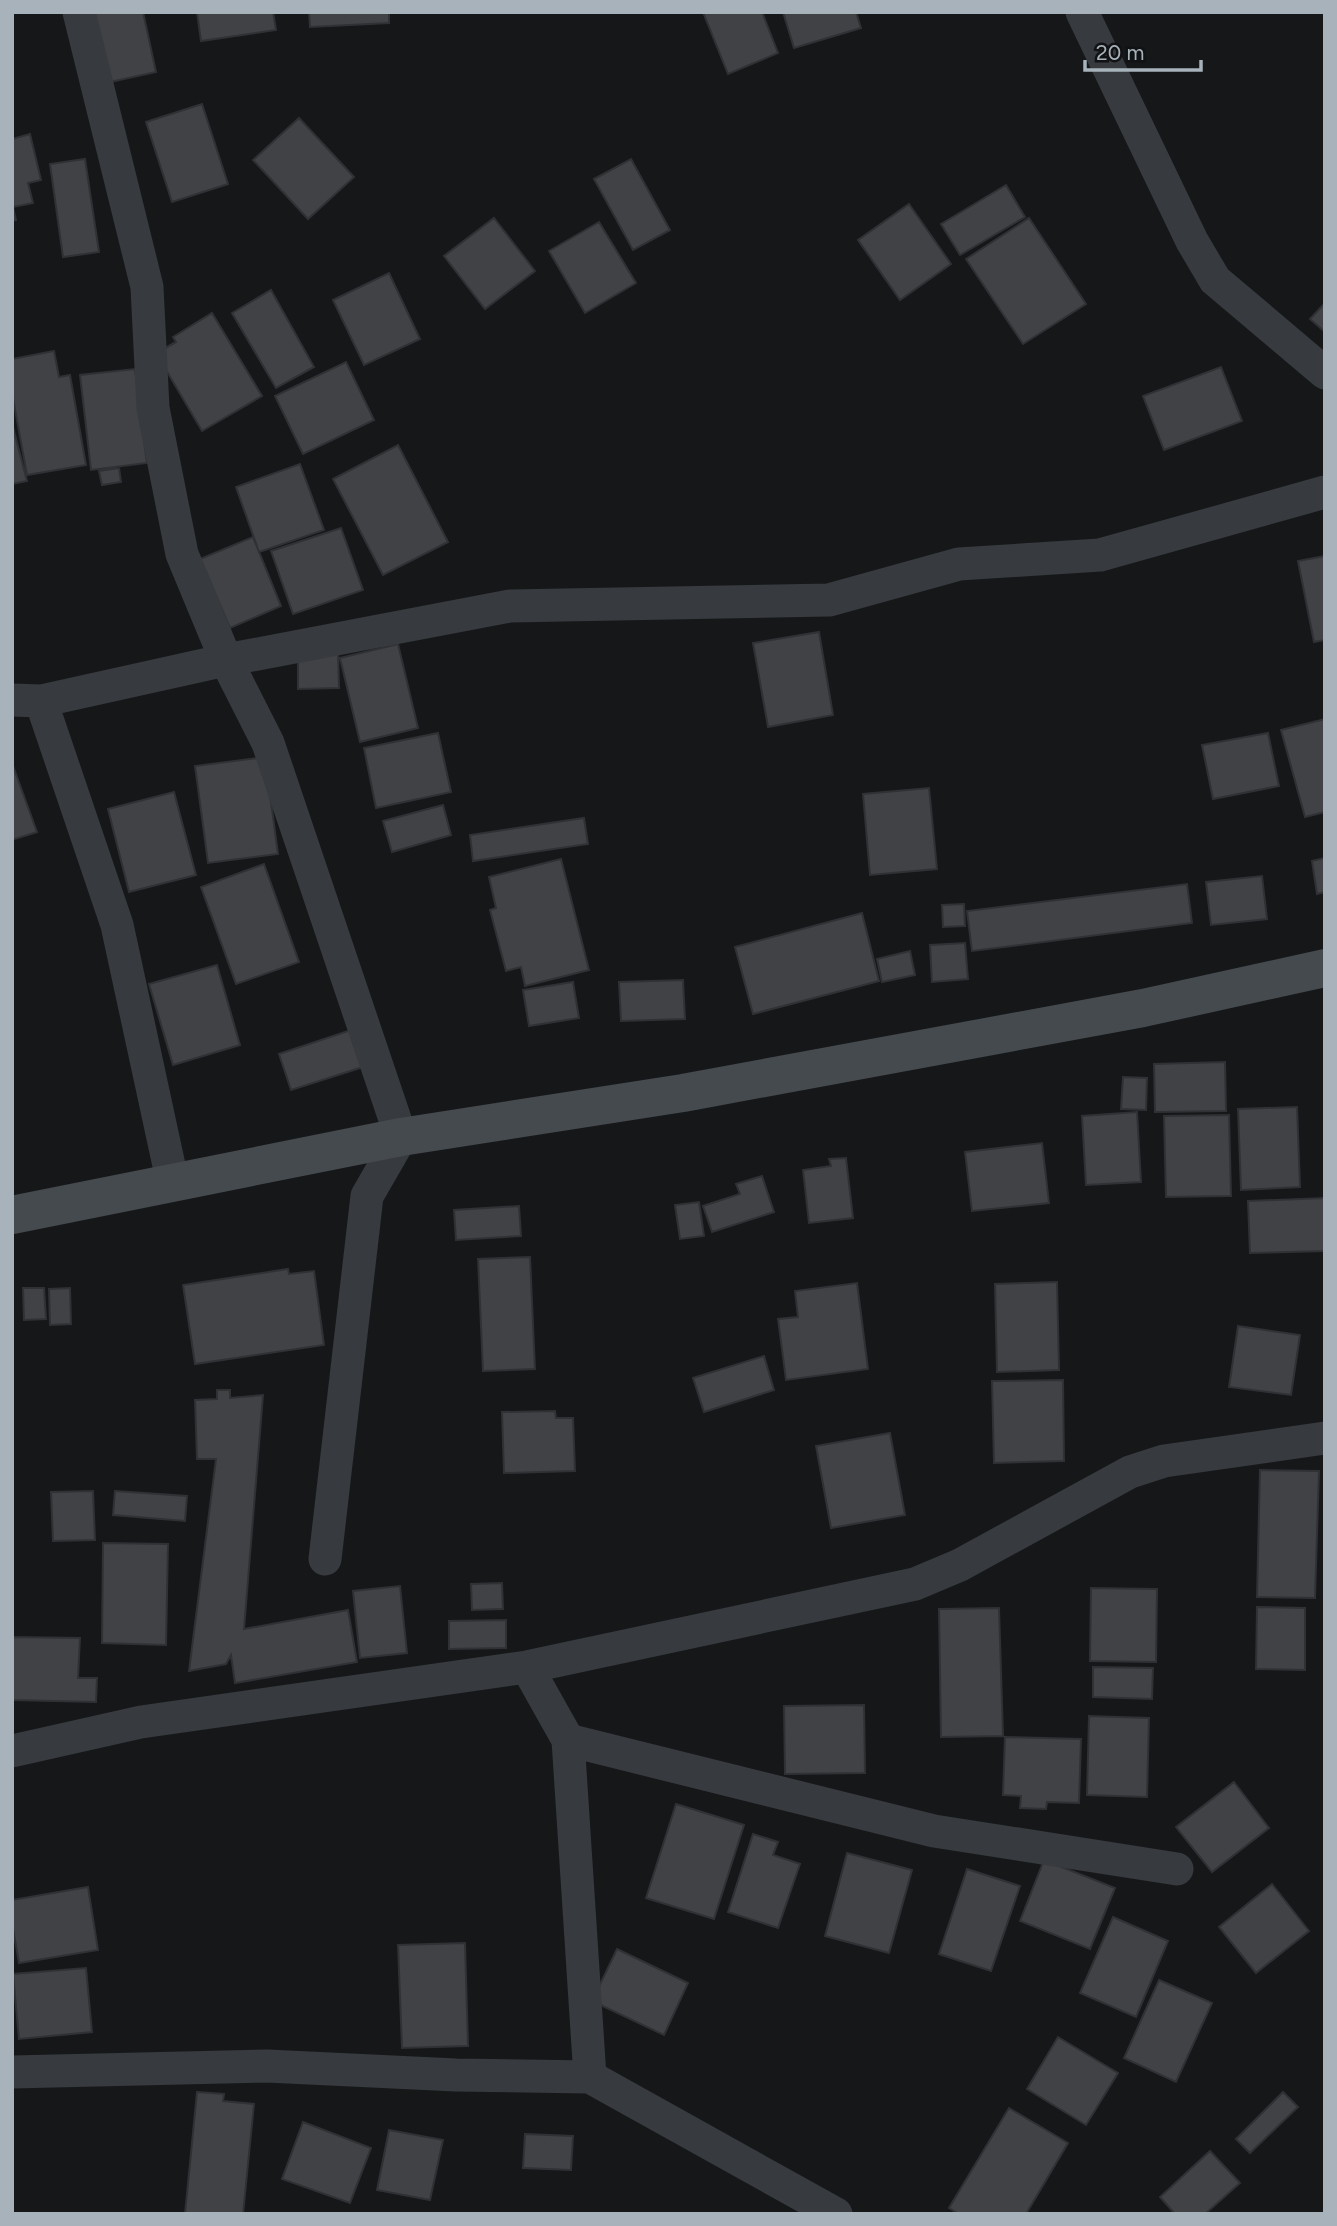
<svg xmlns="http://www.w3.org/2000/svg" width="1337" height="2226" font-family="Figtree,sans-serif">
<style>
.building{fill:#404246;stroke:#303135;stroke-width:2}
.lines{fill:none;stroke-linecap:round;stroke-linejoin:round}
.minor{stroke:#373a3e;stroke-width:33}
.secondary{stroke:#454a4e;stroke-width:38}
</style>
<rect width="100%" height="100%" fill="#161719"/>
<path class="building" d="M86,12H143L156,72L101,84Z
M197,12H273L276,30L201,41Z
M309,12H389V23L310,27Z
M703,12H762L778,53L728,74Z
M783,12H856L861,28L794,48Z
M202,104L228,184L172,202L146,122Z
M299,118L354,177L308,219L253,160Z
M30,134L41,180L28,183L33,203L13,207L16,220L12,221V139Z
M85,159L99,252L63,257L50,164Z
M631,159L670,230L633,250L594,179Z
M1006,185L1025,217L960,255L941,224Z
M909,204L951,264L900,300L858,240Z
M494,218L535,271L485,309L444,256Z
M1029,218L1086,304L1023,344L966,259Z
M599,222L636,283L585,313L549,251Z
M389,273L420,339L364,365L333,300Z
M271,290L314,367L276,388L232,313Z
M1325,303V332L1310,319Z
M212,313L262,396L202,431L156,353L176,342L173,337Z
M54,351L59,377L70,375L86,465L27,475L12,393V359Z
M346,362L374,420L303,454L275,396Z
M1221,367L1242,421L1164,450L1143,396Z
M135,369L147,463L91,470L80,375Z
M12,423L27,481L12,484Z
M398,445L448,542L383,575L333,479Z
M300,464L324,530L259,552L236,487Z
M119,468L121,482L102,485L99,471Z
M341,528L363,590L293,614L271,551Z
M253,537L281,606L230,628L200,559Z
M1325,556V640L1314,642L1298,561Z
M819,632L833,715L768,727L753,643Z
M398,644L418,728L360,742L340,658Z
M298,651H338L339,688L298,689Z
M1325,719V812L1305,817L1281,730Z
M438,733L451,792L376,808L364,748Z
M1268,733L1279,786L1213,799L1202,745Z
M265,757L278,854L208,863L195,766Z
M12,763L37,832L12,840Z
M929,788L937,869L870,875L863,794Z
M174,792L196,875L129,892L108,809Z
M443,805L451,835L392,852L383,821Z
M584,818L588,844L473,861L470,835Z
M1325,858V892L1317,894L1312,861Z
M561,859L589,970L525,986L521,967L506,971L490,910L496,908L489,877Z
M264,864L299,962L236,984L201,887Z
M1262,876L1267,919L1211,925L1206,882Z
M1187,884L1192,923L972,951L967,911Z
M964,904L965,926L943,927L942,905Z
M862,913L879,981L753,1014L735,947Z
M965,943L968,979L932,982L930,945Z
M910,951L915,975L882,982L877,959Z
M217,965L240,1045L173,1065L149,984Z
M683,980L685,1019L621,1021L619,982Z
M573,982L579,1018L529,1026L523,990Z
M351,1030L363,1067L291,1090L279,1054Z
M1225,1062L1226,1111L1155,1112L1154,1064Z
M1123,1077L1147,1078L1146,1110L1121,1109Z
M1297,1107L1300,1187L1241,1190L1238,1109Z
M1137,1112L1141,1182L1086,1185L1082,1116Z
M1229,1115L1231,1196L1166,1197L1164,1116Z
M1042,1143L1049,1203L972,1211L965,1152Z
M846,1158L853,1218L809,1223L803,1170L831,1166L829,1159Z
M762,1176L774,1212L712,1232L703,1206L740,1194L736,1184Z
M1325,1198V1251L1250,1253L1248,1201Z
M699,1202L704,1236L680,1239L675,1205Z
M519,1206L521,1236L456,1240L454,1210Z
M530,1257L535,1369L483,1371L478,1259Z
M288,1269L289,1274L314,1271L324,1345L195,1364L183,1285Z
M1057,1282L1059,1370L997,1372L995,1284Z
M857,1283L868,1369L786,1380L778,1319L798,1317L795,1291Z
M23,1288H44L46,1319L24,1320Z
M70,1288L71,1324L50,1325L49,1289Z
M1238,1326L1300,1335L1291,1395L1229,1387Z
M764,1356L774,1390L704,1412L693,1378Z
M1063,1380L1064,1461L994,1463L992,1381Z
M217,1390H230V1398L263,1395L244,1629L348,1610L357,1662L235,1683L231,1655L226,1664L189,1671L216,1459H197L195,1400L217,1399Z
M555,1411L556,1418H573L575,1471L504,1473L502,1412Z
M890,1433L905,1515L831,1528L816,1446Z
M1260,1470L1319,1471L1315,1598L1257,1597Z
M93,1491L95,1540L53,1541L51,1492Z
M115,1491L187,1496L185,1521L113,1515Z
M103,1543L168,1544L166,1645L102,1643Z
M502,1583L503,1609L472,1610L471,1584Z
M400,1586L407,1653L360,1658L353,1591Z
M1091,1588L1157,1589L1156,1662L1090,1661Z
M1257,1607L1305,1608V1670L1256,1669Z
M999,1608L1003,1736L941,1737L939,1609Z
M506,1620V1648L449,1649V1621Z
M12,1637L80,1638L78,1678H97L96,1702L12,1700Z
M1093,1667L1153,1668L1152,1699L1093,1697Z
M864,1705L865,1773L785,1774L784,1706Z
M1089,1716L1149,1718L1147,1797L1087,1795Z
M1005,1737L1081,1739L1079,1803L1047,1802L1046,1809L1020,1808L1021,1796L1003,1795Z
M1234,1782L1269,1828L1212,1872L1176,1827Z
M676,1804L744,1825L714,1919L646,1898Z
M753,1834L778,1842L773,1855L800,1864L778,1928L728,1912Z
M847,1853L912,1870L889,1953L825,1936Z
M1044,1860L1115,1888L1090,1949L1020,1921Z
M967,1869L1020,1886L991,1971L939,1954Z
M1272,1884L1309,1931L1256,1973L1219,1927Z
M88,1887L98,1950L19,1963L12,1923V1900Z
M1113,1917L1168,1941L1136,2017L1080,1993Z
M465,1943L468,2046L402,2048L398,1945Z
M617,1949L688,1983L664,2035L592,2001Z
M86,1968L92,2032L19,2039L13,1974Z
M1159,1980L1212,2003L1176,2082L1124,2058Z
M1058,2037L1118,2073L1086,2125L1027,2089Z
M197,2092L224,2094L223,2101L254,2104L243,2214H185Z
M1283,2092L1298,2107L1250,2153L1236,2139Z
M1009,2108L1068,2143L1026,2214H959L949,2208Z
M303,2122L371,2148L350,2203L282,2179Z
M389,2130L443,2140L430,2200L377,2190Z
M525,2134L573,2136L571,2170L523,2168Z
M1210,2151L1240,2183L1205,2214H1175L1160,2197Z"/>
<g class="lines">
<path class="minor" d="M79,12L147,287L153,408L182,554L226,660L268,743L401,1137L367,1196L325,1559
M1082,12L1192,241L1215,280L1325,373
M12,700L41,701L226,660L510,606L829,600L959,564L1100,555L1325,492
M41,701L117,925L173,1184
M527,1667L568,1740L590,2077
M568,1740L934,1831L1177,1869
M12,1751L141,1722L527,1667L915,1584L960,1565L1130,1472L1164,1461L1325,1438
M12,2072L267,2066L456,2075L590,2077L836,2214"/>
<path class="secondary" d="M12,1215L401,1137L683,1093L1143,1008L1325,968"/>
</g>
<rect width="1337" height="2226" fill="none" stroke="#a7b2ba" stroke-width="28"/>
<path d="M1085 60v10h116v-10" fill="none" stroke="#a7b2ba" stroke-width="3.5"/>
<text x="1096" y="60" font-size="21" fill="#a7b2ba" stroke="#111214" stroke-width="5" paint-order="stroke">20 m</text>
</svg>
